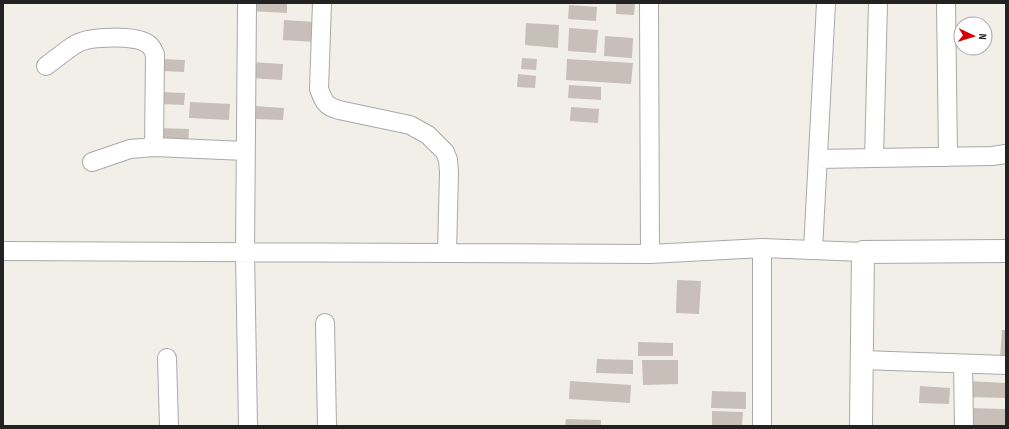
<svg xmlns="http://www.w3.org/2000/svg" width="1009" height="429" font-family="'Sofia Sans Condensed',sans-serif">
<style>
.building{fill:#c7bfb8}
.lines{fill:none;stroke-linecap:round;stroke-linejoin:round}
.minor-casing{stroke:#a9a9a9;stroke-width:20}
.tertiary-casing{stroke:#a9a9a9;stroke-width:24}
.minor{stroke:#fff;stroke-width:18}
.tertiary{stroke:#fff;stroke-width:22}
</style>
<rect width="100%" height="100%" fill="#f2efe9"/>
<path class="building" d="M250,3H287V13L250,11Z
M616,3H635L634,15L616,14Z
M569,5L597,7L596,21L568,19Z
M284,20L315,22L314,42L283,40Z
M526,23L559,25L558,48L525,45Z
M569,28L598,30L596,53L568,51Z
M605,36L633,38L632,58L604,56Z
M522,58L537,59L536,70L521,69Z
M161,59L185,60L184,72L161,71Z
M567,59L633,63L631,84L566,80Z
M250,62L283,64L282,80L250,78Z
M518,74L536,76L535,88L517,87Z
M569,85L601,87V100L568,98Z
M161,92L185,93L184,105L161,104Z
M190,102L230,104L229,120L189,118Z
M253,106L284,108L283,120L253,119Z
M571,107L599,109L598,123L570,121Z
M158,128L189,129L188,147L158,145Z
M677,280L701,281L699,314L676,313Z
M1002,330H1006V359H1000Z
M638,342L673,343V356H638Z
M597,359L633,360V374L596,373Z
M642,360H678V384L643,385Z
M570,381L631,385L630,403L569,399Z
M967,381L1006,383V398L966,397Z
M920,386L950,388L949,404L919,403Z
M712,391L746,392V409L711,408Z
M966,408L1006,409V426H965Z
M712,411L743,412L742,426H712Z
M566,419L601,420V426H565Z"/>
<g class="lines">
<defs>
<path id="minor" d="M247,3L245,252L248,426
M322,3L319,89C324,102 325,106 339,110L410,125L428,135L445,152L448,160L449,172L447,253
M649,3L650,254
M878,3L874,158L992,156L1006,154
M946,3L948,157
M46,66C56,59 66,50 76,44C90,36 135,35 148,44C152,46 153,51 155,54L154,147
M818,159L874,158
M92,162L130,149L154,147L245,151
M813,250L826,3
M3,251L650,254L762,248
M325,323L327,426
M167,358L169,426
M862,360L1006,365
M963,364L964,426
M762,426V248L863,252"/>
<path id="tertiary" d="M861,426L863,252L1006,251"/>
</defs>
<use href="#minor" class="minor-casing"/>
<use href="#tertiary" class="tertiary-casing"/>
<use href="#minor" class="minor"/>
<use href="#tertiary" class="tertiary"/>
</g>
<rect width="1009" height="429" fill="none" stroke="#222222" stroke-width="8"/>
<g transform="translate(973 36) rotate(94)"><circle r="19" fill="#ffffff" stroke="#a7a7a7"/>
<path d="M0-3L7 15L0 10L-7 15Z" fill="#d40000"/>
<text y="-6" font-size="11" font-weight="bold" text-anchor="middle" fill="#222222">N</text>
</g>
</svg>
